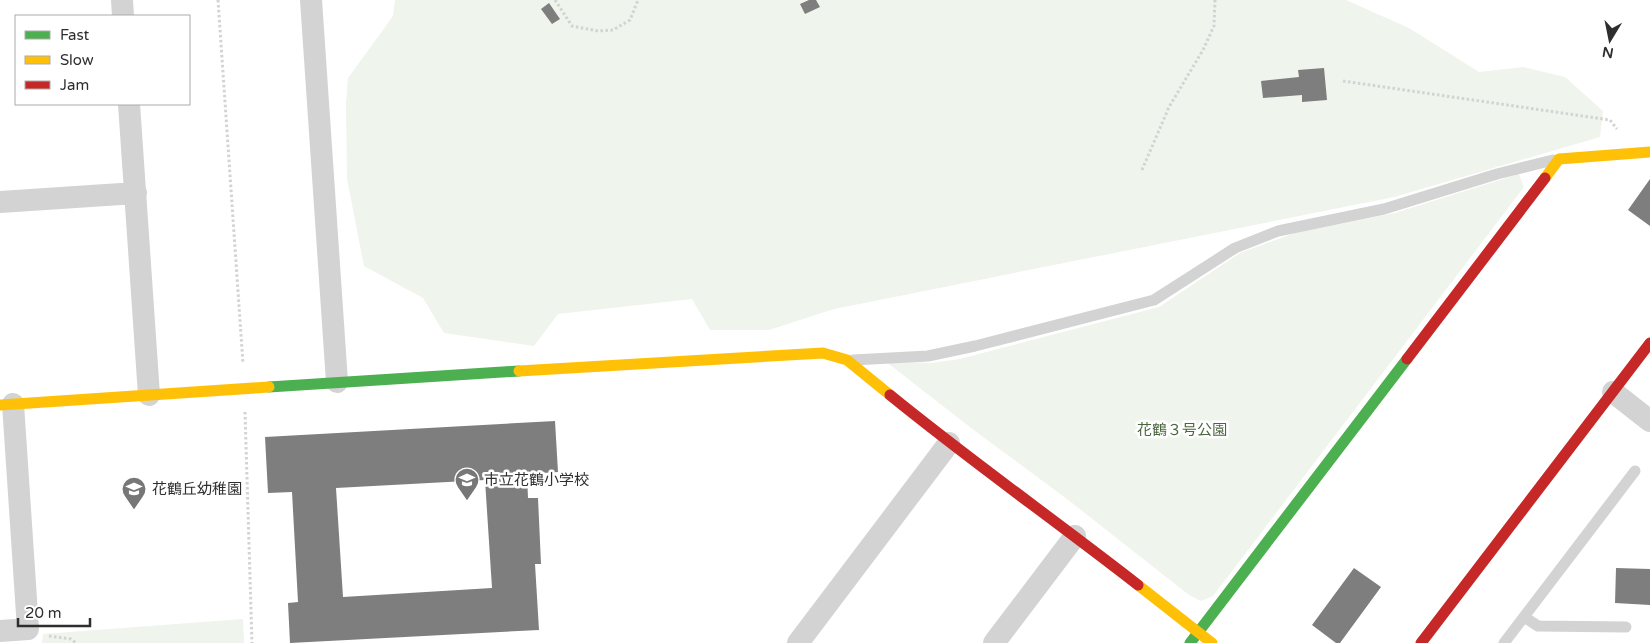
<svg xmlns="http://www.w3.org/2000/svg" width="1650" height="643" font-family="'Varela Round','Noto Sans JP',sans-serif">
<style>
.green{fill:#eff4ec}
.building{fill:#7e7e7e;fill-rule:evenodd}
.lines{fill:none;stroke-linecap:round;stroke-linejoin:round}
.path{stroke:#d3d3d3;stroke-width:3;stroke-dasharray:2.5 2.5;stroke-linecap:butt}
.lane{stroke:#d3d3d3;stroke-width:11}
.street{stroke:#d3d3d3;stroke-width:22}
.fast{stroke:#4caf50;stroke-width:11}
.slow{stroke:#ffc107;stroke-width:11}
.jam{stroke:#c62828;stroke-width:11}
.labels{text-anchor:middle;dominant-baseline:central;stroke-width:5;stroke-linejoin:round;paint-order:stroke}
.park-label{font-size:15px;fill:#4a673e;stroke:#fff}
.poi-label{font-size:15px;fill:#2e2e2e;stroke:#fff;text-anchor:start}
</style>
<rect width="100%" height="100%" fill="#fff"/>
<path class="green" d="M395,0H1346L1409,28L1479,72L1523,67L1565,77L1603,111L1600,137L1394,197L834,309L769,330H710L692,299L558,314L534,346L444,333L423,298L364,266L347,179L346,103L348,78L393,16Z
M1519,174L1524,187L1213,596L1201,601L1189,595L1067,499L975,431L885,361L931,363L960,359L1159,307L1240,253L1295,233L1395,213Z
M243,619L244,643H42L43,634Z"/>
<path class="building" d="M809,0H816L820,7L805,14L800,4Z
M549,3L560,19L552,24L541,9Z
M1324,68L1327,100L1302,102V95L1263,98L1261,81L1299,77L1298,70Z
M1650,179V226L1628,210Z
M555,421L558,472L527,474L528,498H538L541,564H535L539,630L290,643L288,603L298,602L292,492L268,493L265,437ZM485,480L492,588L343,597L336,488Z
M1354,568L1381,587L1340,643H1336L1312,625Z
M1616,568L1650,569V605L1615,603Z"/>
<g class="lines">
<path class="path" d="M218,0L243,364
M555,0L572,26L598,31L613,30L630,20L638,0
M1343,81L1610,120L1617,129
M1142,170L1169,107L1203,50L1214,26L1215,0
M245,412L252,643
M49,636L71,639L76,643"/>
<path class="lane" d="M853,360L928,356L975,346L1154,300L1235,248L1278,231L1384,209L1497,174L1553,160
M1524,617L1538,626L1626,627
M1504,643L1635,471"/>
<path class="street" d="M122,0L123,16
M311,0L337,382
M129,104L149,395
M0,202L136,193
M1613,392L1650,421
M0,631L28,629L13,404
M798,643L949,443
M994,643L1075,536"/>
<path class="fast" d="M269,387L519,371
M1190,643L1407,359"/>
<path class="slow" d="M1545,178L1559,159L1650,152
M519,371L823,353L847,360L890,395
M0,405L269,387
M1138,585L1212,643"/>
<path class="jam" d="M1407,359L1545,178
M890,395C971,461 1056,521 1138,585
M1421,643L1650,343"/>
</g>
<defs>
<symbol id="school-pin" viewBox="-11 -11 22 30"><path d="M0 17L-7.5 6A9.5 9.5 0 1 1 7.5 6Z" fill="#777" stroke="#fff"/><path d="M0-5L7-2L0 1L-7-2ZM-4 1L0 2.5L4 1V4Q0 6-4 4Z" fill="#fff"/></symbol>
</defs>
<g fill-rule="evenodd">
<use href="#school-pin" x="453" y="466" width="28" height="38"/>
<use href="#school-pin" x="120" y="475" width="28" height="38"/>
</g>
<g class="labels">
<g class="park-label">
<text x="1182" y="430">花鶴３号公園</text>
</g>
<g class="poi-label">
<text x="484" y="480">市立花鶴小学校</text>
<text x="152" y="489">花鶴丘幼稚園</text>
</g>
</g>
<rect x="15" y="15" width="175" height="90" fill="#ffffff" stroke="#ababab"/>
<rect x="25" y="31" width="25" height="8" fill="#4caf50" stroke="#ababab"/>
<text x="60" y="40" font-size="15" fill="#2e2e2e">Fast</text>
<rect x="25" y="56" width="25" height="8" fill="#ffc107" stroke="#ababab"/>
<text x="60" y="65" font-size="15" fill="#2e2e2e">Slow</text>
<rect x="25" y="81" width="25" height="8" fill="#c62828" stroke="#ababab"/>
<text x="60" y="90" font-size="15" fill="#2e2e2e">Jam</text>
<g transform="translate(1610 40) rotate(190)" stroke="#ffffff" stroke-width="4" paint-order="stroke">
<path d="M0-4L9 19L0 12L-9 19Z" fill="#2e2e2e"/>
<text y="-8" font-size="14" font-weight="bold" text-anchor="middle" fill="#2e2e2e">N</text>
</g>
<path d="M18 618v8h72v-8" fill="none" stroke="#2e2e2e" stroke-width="2.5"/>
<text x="25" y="618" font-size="15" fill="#2e2e2e" stroke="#ffffff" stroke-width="4" paint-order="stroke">20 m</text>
</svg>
